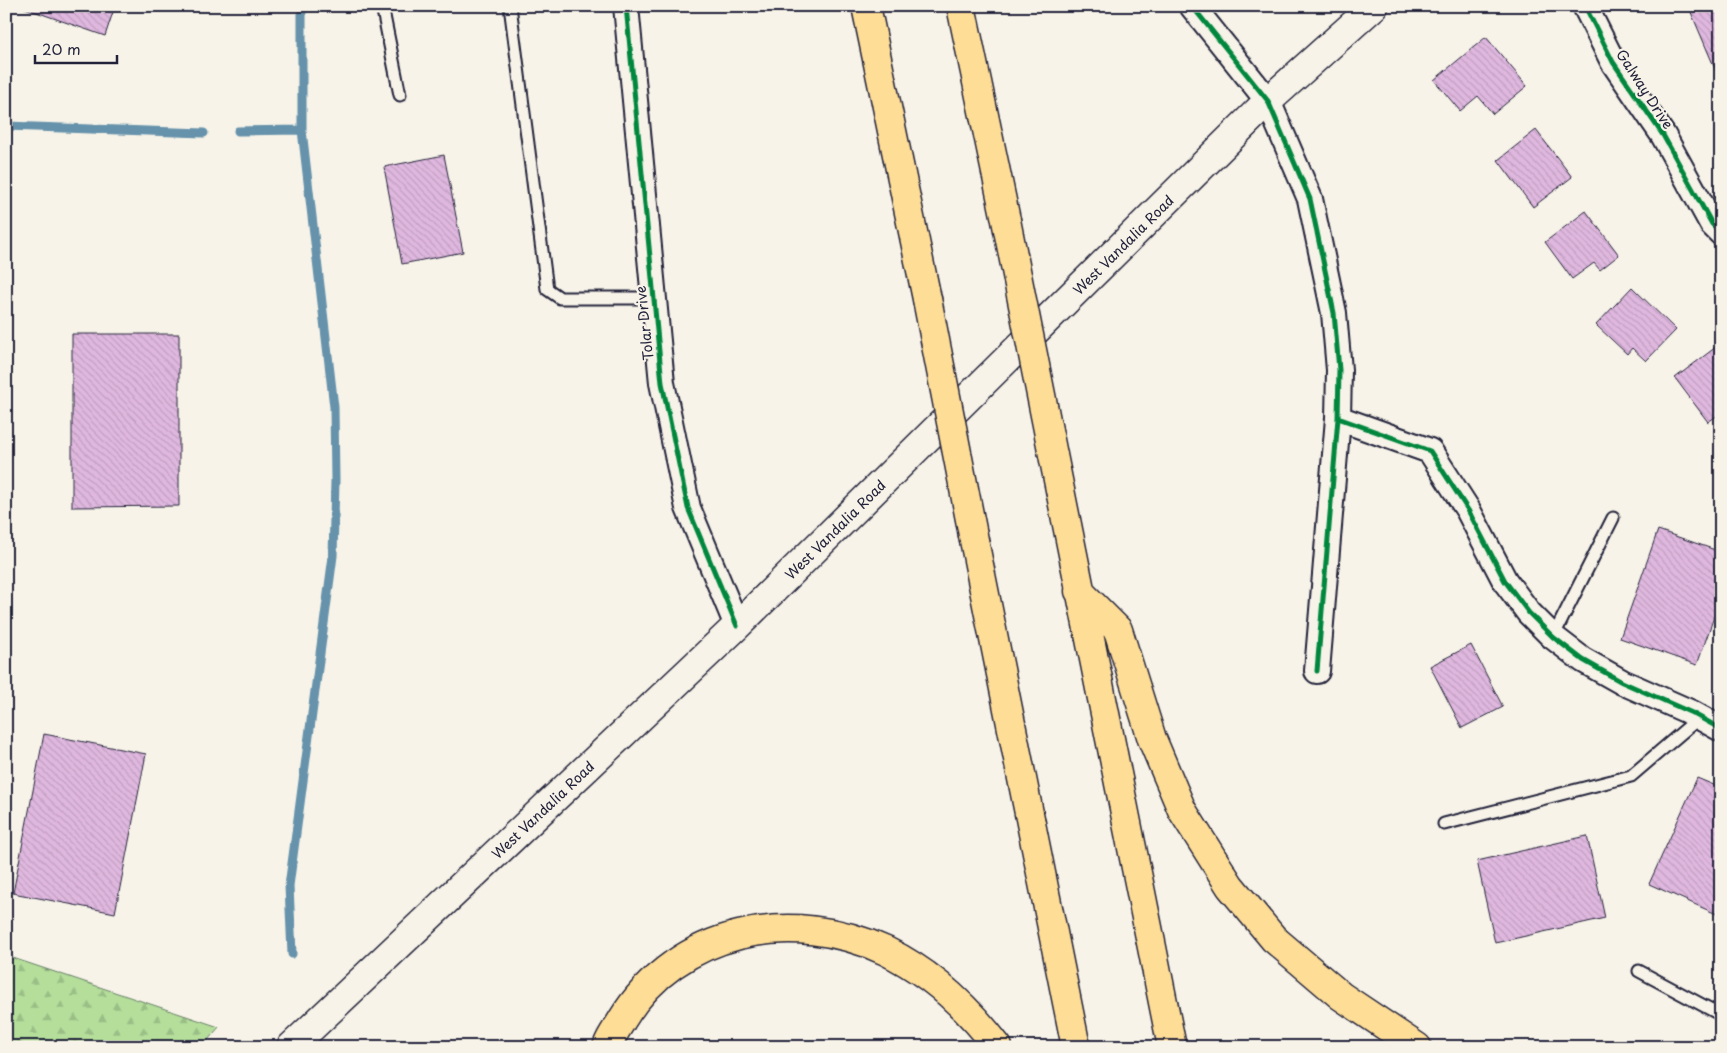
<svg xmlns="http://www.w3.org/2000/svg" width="1727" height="1053" font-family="'Playpen Sans',sans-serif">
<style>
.forest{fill:url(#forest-firs);stroke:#6b806a}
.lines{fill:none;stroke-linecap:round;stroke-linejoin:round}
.stream{stroke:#6692ab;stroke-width:9}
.building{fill:url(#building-back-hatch);stroke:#22223b}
.service-casing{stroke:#22223b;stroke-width:15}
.minor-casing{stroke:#22223b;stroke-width:28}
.secondary-casing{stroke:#22223b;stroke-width:31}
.motorway-casing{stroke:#22223b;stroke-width:31}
.service{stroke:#f7f3e8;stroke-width:11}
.minor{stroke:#f7f3e8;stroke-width:24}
.secondary{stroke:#f7f3e8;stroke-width:28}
.motorway{stroke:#fedd96;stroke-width:28}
.motorway-bridge-casing{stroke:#22223b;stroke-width:31;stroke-linecap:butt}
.motorway-bridge{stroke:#fedd96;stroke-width:28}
.cycleway-casing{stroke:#f7f3e8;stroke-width:8}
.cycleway{stroke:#00873e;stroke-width:5}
.labels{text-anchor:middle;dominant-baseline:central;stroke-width:4.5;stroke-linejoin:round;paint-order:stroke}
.street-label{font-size:14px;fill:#22223b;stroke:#f7f3e8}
</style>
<defs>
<pattern id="forest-firs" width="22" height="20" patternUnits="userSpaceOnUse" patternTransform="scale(1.25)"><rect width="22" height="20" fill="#b4de9a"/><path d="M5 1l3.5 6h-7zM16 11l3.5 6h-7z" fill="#9abe86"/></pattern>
<pattern id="building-back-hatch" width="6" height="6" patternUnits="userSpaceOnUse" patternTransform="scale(1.25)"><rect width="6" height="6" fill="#e0b8df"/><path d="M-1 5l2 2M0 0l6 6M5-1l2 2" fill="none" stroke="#c09ec0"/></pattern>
</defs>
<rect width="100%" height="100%" fill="#f7f3e8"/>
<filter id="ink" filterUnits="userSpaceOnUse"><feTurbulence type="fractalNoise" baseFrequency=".02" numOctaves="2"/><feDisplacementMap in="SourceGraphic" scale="10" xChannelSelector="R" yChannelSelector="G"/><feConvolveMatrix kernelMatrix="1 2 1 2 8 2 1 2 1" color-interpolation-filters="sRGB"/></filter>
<g filter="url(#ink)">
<path class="forest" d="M6,956L10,957L219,1027L202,1047H6Z"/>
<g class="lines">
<path class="stream" d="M6,126L204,133
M238,131L302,130
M292,954L289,886L333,556L335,481L334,407L302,130V6"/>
</g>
<path class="building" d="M19,6H115L105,36Z
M1699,6H1721V69L1716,71L1690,10Z
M1486,37L1527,86L1493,114L1478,96L1460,111L1434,80Z
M1536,130L1572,177L1533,207L1498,160Z
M444,155L463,252L402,264L384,167Z
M1586,211L1619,255L1600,270L1594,263L1572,279L1545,242Z
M1632,287L1676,330L1646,361L1632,348L1627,354L1596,325Z
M72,334H179V506L72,507Z
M1716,347L1721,353V413L1708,422L1675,378Z
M1658,530L1721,552V597L1697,665L1620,638Z
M1471,645L1503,707L1462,728L1430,666Z
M44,734L146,754L115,913L13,893Z
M1697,778L1721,788V916L1649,884Z
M1587,836L1605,918L1495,943L1477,861Z"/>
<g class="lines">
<defs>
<path id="service" d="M382,6L400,95
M510,6L547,289L560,298H653
M1553,637L1613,518
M1444,824L1631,776L1700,717
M1639,971L1721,1015
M1719,1047L1721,1043"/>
<path id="minor" d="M626,6L662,383L688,508L737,626
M1192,6L1268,101L1310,199L1334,313L1339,370L1338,418L1317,671
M1585,6L1613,62L1663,135L1712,224L1721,233
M1338,418L1430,451L1468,510L1505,581L1529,613L1553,637L1583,660L1622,682L1692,713L1721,729"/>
<g id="secondary">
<path id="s1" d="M291,1047L737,626L1268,101L1374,6"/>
</g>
<path id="motorway" d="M866,6L927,299
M961,6L1006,220
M1053,455L1172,1047
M973,535L1076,1047
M1079,591L1118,630L1152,739L1182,810L1230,886L1274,939L1341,996L1417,1047
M607,1047C610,1037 617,1029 622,1020C677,929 792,907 886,951C931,973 968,1008 998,1047"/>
</defs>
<use href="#service" class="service-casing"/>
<use href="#minor" class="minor-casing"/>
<use href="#secondary" class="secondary-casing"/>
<use href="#motorway" class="motorway-casing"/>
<use href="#service" class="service"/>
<use href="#minor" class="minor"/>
<use href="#secondary" class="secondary"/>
<use href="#motorway" class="motorway"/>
<defs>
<path id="motorway-bridge" d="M1006,220L1053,455
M927,299L973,535"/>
</defs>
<use href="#motorway-bridge" class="motorway-bridge-casing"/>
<use href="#motorway-bridge" class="motorway-bridge"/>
<defs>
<path id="cycleway" d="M626,6L662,383L688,508L737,626
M1192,6L1268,101L1310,199L1334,313L1339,370L1338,418L1317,671
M1585,6L1613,62L1663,135L1712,224L1721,233
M1338,418L1430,451L1468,510L1505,581L1529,613L1553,637L1583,660L1622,682L1692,713L1721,729"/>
</defs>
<use href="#cycleway" class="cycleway-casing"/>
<use href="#cycleway" class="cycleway"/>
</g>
</g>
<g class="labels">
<g class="street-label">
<text transform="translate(1645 89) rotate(57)">Galway Drive</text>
<text stroke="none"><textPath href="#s1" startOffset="1156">West Vandalia Road</textPath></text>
<text transform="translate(644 323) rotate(-96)">Tolar Drive</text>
<text stroke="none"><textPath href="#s1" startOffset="751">West Vandalia Road</textPath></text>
<text stroke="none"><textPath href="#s1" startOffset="346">West Vandalia Road</textPath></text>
</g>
</g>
<rect width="1727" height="1053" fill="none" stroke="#f7f3e8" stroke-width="25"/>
<rect x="12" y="12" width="1702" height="1028" fill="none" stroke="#22223b" stroke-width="2" filter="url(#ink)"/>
<path d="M35 55v8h82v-8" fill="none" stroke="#22223b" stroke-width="2.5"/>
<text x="42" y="55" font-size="15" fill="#22223b" stroke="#f7f3e8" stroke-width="4" paint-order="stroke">20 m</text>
</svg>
